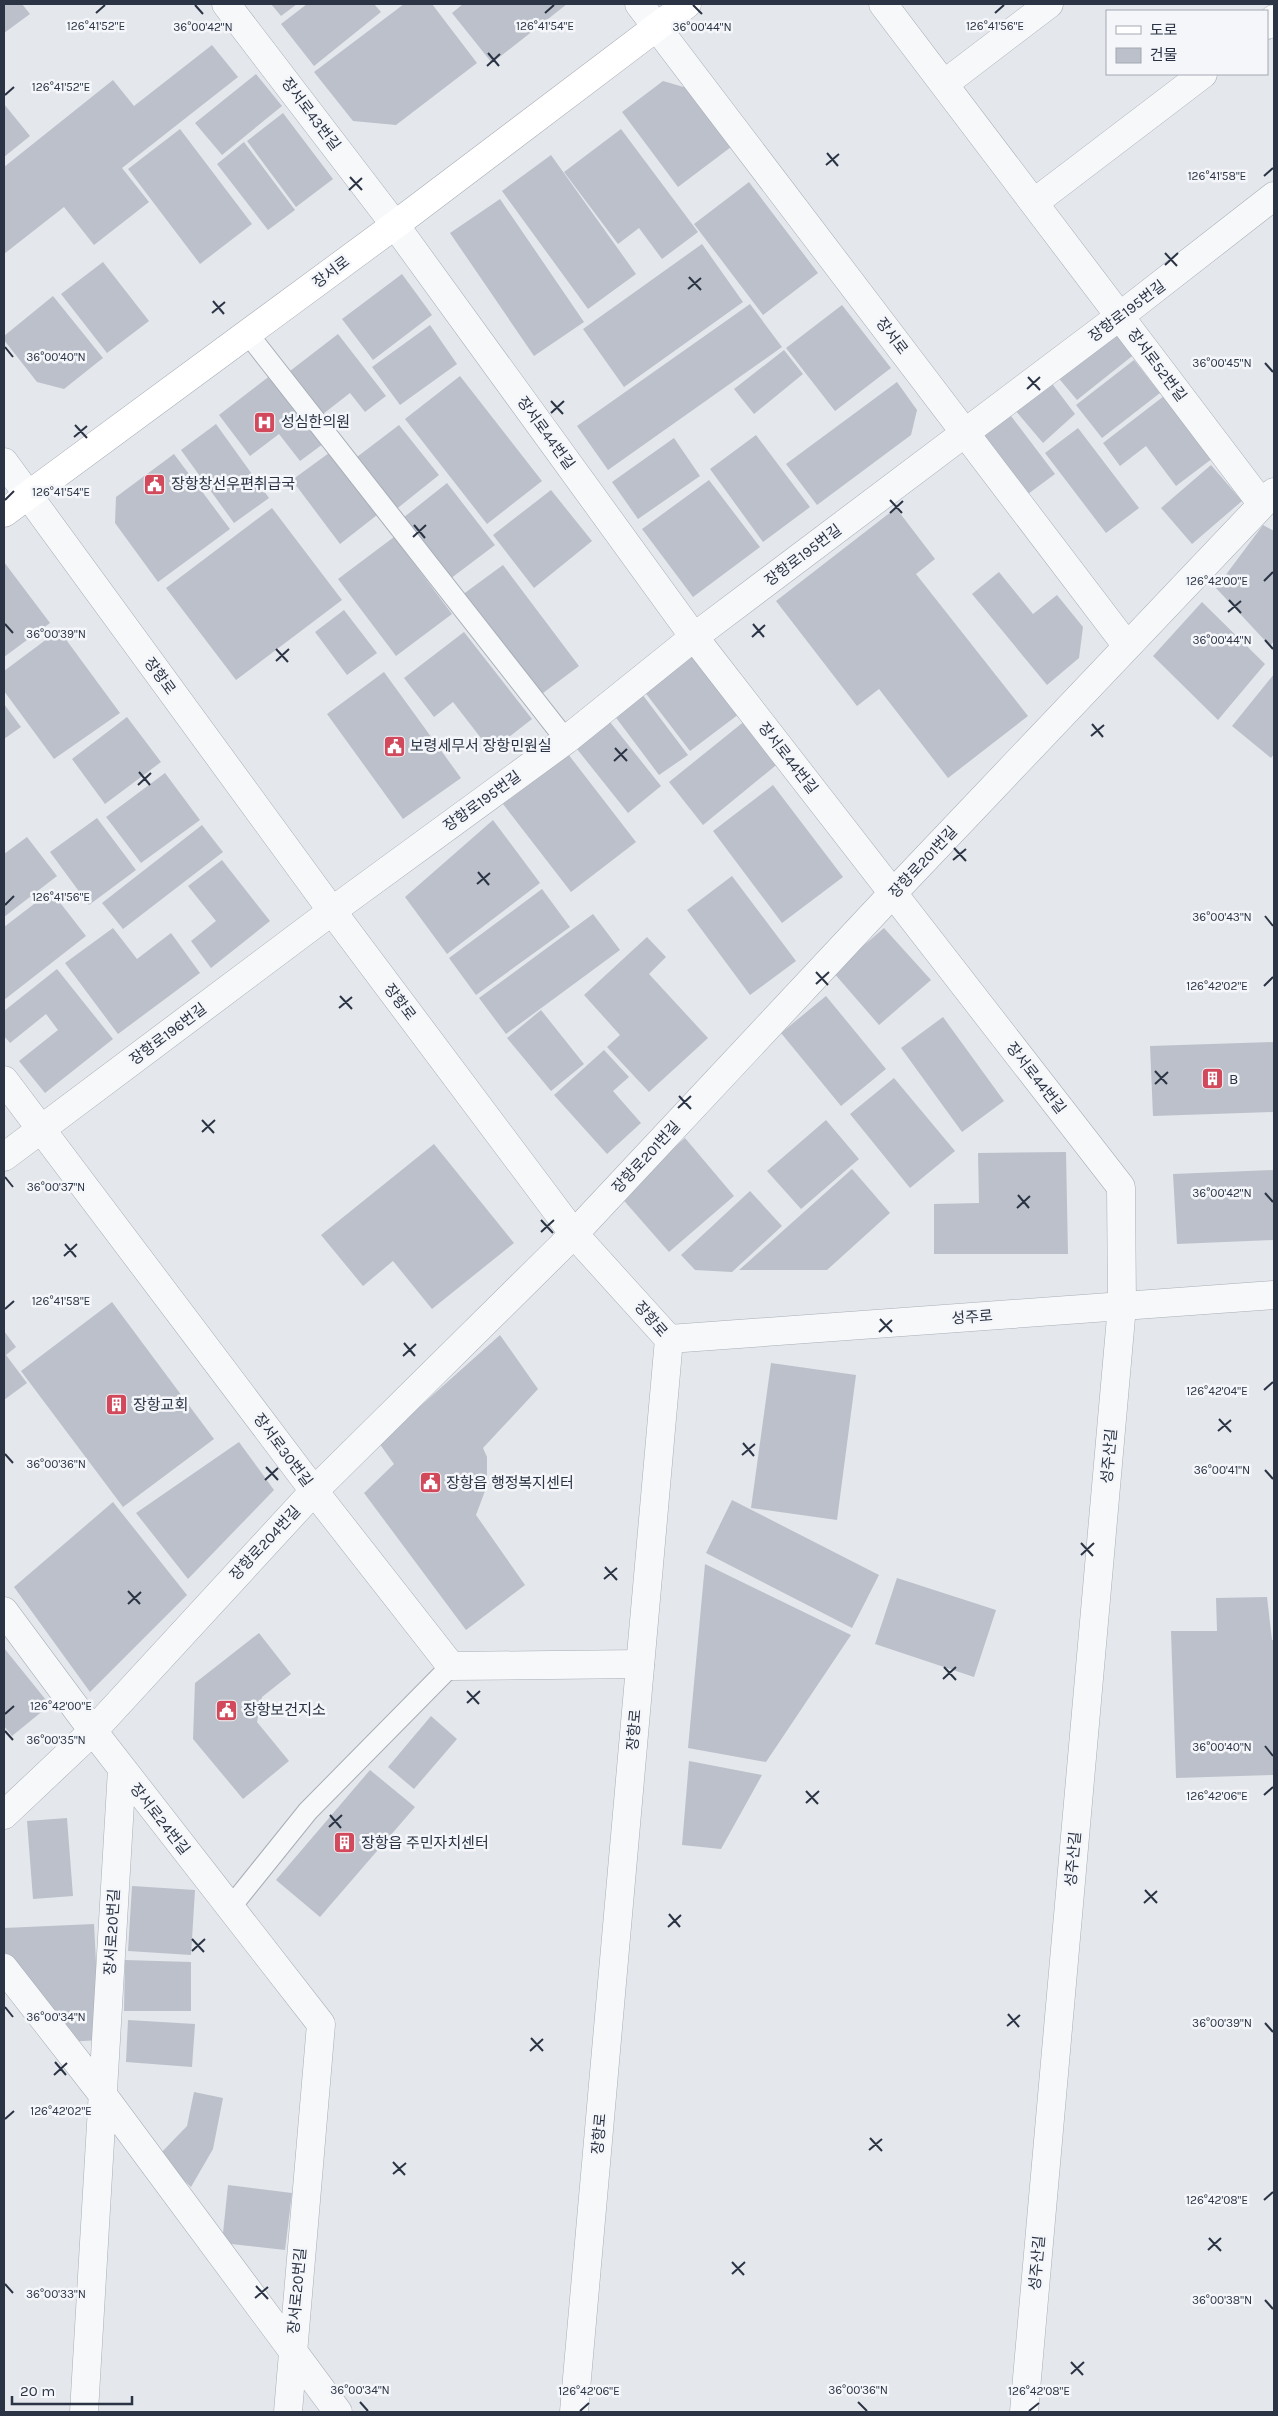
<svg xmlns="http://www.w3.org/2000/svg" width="1278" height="2416" font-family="Karla,'Noto Sans KR',sans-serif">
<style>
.building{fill:#bbc0ca}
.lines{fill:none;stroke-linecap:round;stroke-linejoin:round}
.service-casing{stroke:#a9aeb7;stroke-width:22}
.minor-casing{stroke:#a9aeb7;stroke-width:29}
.tertiary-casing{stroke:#a9aeb7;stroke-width:29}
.secondary-casing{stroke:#a9aeb7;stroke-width:29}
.service{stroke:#f7f8fa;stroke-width:20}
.minor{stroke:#f7f8fa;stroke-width:28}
.tertiary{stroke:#f7f8fa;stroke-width:28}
.secondary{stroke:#fff;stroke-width:28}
.ticks{fill:none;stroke:#2b3445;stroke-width:2}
.labels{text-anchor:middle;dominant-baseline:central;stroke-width:5;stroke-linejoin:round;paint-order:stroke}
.street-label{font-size:15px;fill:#2b3445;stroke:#f4f6f9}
.poi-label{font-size:15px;fill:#2b3445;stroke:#f4f6f9;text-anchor:start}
.ticks-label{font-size:12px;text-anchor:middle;fill:#2b3445;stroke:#f4f6f9;stroke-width:5;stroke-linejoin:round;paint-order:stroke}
</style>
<rect width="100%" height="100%" fill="#e4e7ec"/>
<path class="building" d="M4,4H22L30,14L4,33Z
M271,4H297L281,16Z
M307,4H374L381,12L314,66L281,24Z
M404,4H432L477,63L396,125L353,121L314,72Z
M463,4H567L492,63L452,13Z
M212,45L238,77L122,168L149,202L94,245L64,207L4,254V167L113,80L134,106Z
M256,74L282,106L222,155L195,123Z
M663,81L687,88L731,147L678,187L622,112Z
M4,104L30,136L4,157Z
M283,113L333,179L296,207L247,141Z
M180,129L252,224L200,264L128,169Z
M621,129L698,232L662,259L639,228L618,244L564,172Z
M244,142L295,210L268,230L217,164Z
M551,155L636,274L588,309L502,191Z
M749,182L818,273L763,315L694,224Z
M500,199L584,322L534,356L450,233Z
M702,244L743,302L624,387L583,329Z
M103,262L149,321L107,353L61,294Z
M402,274L432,315L373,360L342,319Z
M53,296L103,358L64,389L37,382L4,340V336Z
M750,304L782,347L608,470L577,426Z
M842,305L891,368L835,411L786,348Z
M430,325L457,364L400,405L372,367Z
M1116,327L1136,353L1077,400L1056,375Z
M338,334L386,396L365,412L350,393L323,414L290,371Z
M784,350L803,374L754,414L734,389Z
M1134,360L1160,393L1102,438L1076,405Z
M271,375L323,444L300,461L279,434L250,456L219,415Z
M460,376L542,481L487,524L405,419Z
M1050,381L1075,414L1043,443L1014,409Z
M897,382L917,410L911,435L817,505L786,464Z
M1164,396L1213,458L1176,486L1146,446L1120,466L1103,443Z
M1008,412L1055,474L1028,494L981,432Z
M216,424L269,498L234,523L181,450Z
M399,425L439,475L394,511L353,460Z
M1078,428L1139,508L1106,533L1045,453Z
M756,435L810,507L763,542L710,469Z
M674,438L700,476L638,519L612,482Z
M329,453L377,515L340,544L292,480Z
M174,454L230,529L158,582L115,523L116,497Z
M1211,465L1242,501L1192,544L1161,508Z
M709,480L760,547L693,597L642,529Z
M447,483L495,545L450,579L403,518Z
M551,490L592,541L534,588L493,535Z
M272,508L342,600L236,680L166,588Z
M896,508L935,559L916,574L1028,716L948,778L879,689L857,706L776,601Z
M1263,525L1274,531V641L1270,646L1216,588Z
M394,537L452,614L396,656L338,579Z
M4,562L50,623L4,657Z
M503,565L579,666L539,696L462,595Z
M999,572L1033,614L1057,595L1083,627L1079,658L1047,685L972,594Z
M1202,602L1265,664L1218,720L1153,656Z
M344,610L377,653L347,675L315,632Z
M59,630L120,713L54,759L4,691V671Z
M464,632L532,719L491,751L453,702L434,717L404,678Z
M693,654L739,714L690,751L644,691Z
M384,672L461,778L403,819L327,714Z
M1274,674V754L1271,758L1232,726Z
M642,694L688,755L659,775L614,715Z
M4,704L21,727L4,739Z
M127,717L161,762L105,804L72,759Z
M746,720L780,762L703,825L669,782Z
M610,722L661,786L628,813L577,749Z
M568,754L636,842L571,892L503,804Z
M165,773L200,820L141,863L106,817Z
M773,785L843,877L782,923L713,831Z
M97,818L136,870L89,905L50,852Z
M493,820L540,883L447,954L405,897Z
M202,825L223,852L123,929L102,903Z
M27,837L57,876L4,917V854Z
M222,860L270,921L211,968L191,941L216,921L188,886Z
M732,876L796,961L750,995L687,910Z
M542,889L570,927L476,995L449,958Z
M51,891L86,936L4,1000V927Z
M593,914L620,950L506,1034L479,998Z
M113,928L137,959L171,933L200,973L118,1034L65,963Z
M884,928L931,980L879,1025L833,972Z
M647,937L666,957L649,974L708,1038L649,1092L607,1047L620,1035L584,995Z
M57,969L113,1039L45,1093L19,1061L58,1030L46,1014L10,1043L4,1036V1011Z
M826,996L886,1069L841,1106L781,1033Z
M541,1010L584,1064L551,1091L507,1038Z
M943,1017L1004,1101L962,1132L901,1048Z
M1274,1042V1112L1153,1116L1150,1046Z
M604,1050L629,1077L613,1091L641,1123L607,1154L554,1095Z
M894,1078L955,1151L910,1188L850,1114Z
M826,1120L859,1159L801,1209L767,1171Z
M685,1138L734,1196L669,1252L619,1195Z
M434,1144L514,1243L432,1309L393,1261L363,1286L321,1235Z
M1066,1152L1068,1254H934V1204L979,1203L978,1153Z
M852,1169L890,1213L827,1270H739Z
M1274,1170V1240L1177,1244L1173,1174Z
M750,1191L782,1226L732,1272L695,1270L681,1255Z
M112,1302L214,1439L123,1507L21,1371Z
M4,1331L16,1347L6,1355L27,1383L4,1400Z
M500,1335L538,1389L483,1448L487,1457V1475L485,1491L476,1515L525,1585L466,1630L364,1493L394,1464L379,1443Z
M771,1363L856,1375L837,1520L751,1508Z
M239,1442L274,1490L188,1579L136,1513Z
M732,1500L879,1575L852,1628L706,1553Z
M113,1502L187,1595L90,1692L14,1587Z
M705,1564L851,1635L766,1762L688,1748Z
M897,1578L996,1610L974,1677L875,1644Z
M1267,1597L1272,1640H1274V1775L1176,1778L1171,1631H1217L1216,1598Z
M259,1633L291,1674L262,1697L257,1722L289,1761L243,1799L193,1739L195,1683Z
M4,1648L50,1705L12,1736L4,1726Z
M431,1716L457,1739L414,1789L388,1767Z
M689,1761L762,1775L721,1849L682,1845Z
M370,1770L415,1807L320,1917L276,1880Z
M67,1818L73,1896L33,1899L27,1821Z
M132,1886L195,1890L191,1955L128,1951Z
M94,1924L100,2040L66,2042L4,1951V1928Z
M125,1960L191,1962V2011H124Z
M128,2020L195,2024L192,2067L126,2062Z
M194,2092L223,2098L213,2149L191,2187L158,2156L187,2126Z
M228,2185L292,2193L285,2250L222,2243Z"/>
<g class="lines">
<defs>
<path id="service" d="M248,334L566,740
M230,1908L308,1811L451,1666"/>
<path id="minor" d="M226,4L395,225L694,637L1121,1187L1122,1306L1024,2412
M639,4L1127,646
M883,4L1262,504
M1267,25L1274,19
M944,84L1049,4
M1035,202L1203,74
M4,1080L314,1491L451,1666L640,1664
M4,1157L332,911L566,740L694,637L1120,316L1274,196
M4,1611L93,1731L321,2024L288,2412
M4,1815L93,1731L314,1491L574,1234L893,893L1274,492
M4,1968L103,2095L338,2412
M84,2412L122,1769"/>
<path id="tertiary" d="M4,462L332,911L574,1234L669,1339L574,2412
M669,1339L1274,1295"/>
<path id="secondary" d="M4,513L395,225L687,4"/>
</defs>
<use href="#service" class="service-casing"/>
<use href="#minor" class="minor-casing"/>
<use href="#tertiary" class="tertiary-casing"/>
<use href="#secondary" class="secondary-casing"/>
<use href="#service" class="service"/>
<use href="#minor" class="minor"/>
<use href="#tertiary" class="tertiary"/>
<use href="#secondary" class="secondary"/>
</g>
<path class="ticks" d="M195,5L203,14M693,5L702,14M96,13L105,5M545,13L554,5M995,13L1004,5M488,53L499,66M487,66L500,54M5,95L14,87M827,153L838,166M826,165L839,154M1264,176L1273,168M350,177L362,190M349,190L362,178M1165,253L1177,266M1165,265L1178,253M689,277L701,290M688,289L701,278M213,301L224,314M212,313L225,302M5,347L13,357M1265,363L1273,372M1028,377L1040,390M1027,389L1040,377M551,401L563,414M551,413L564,401M75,425L87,438M74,437L87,426M5,500L14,491M890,500L902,513M890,513L903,501M414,525L425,538M413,537L426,525M1264,581L1273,572M1229,600L1241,613M1228,612L1241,601M5,624L13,633M753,624L764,637M752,637L765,625M1265,640L1273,649M276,649L288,662M276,661L289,649M1092,724L1103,737M1091,736L1104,725M615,748L627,761M614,761L627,749M139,772L150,785M138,785L151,773M954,848L966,861M953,860L966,849M478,872L489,885M477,884L490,873M5,905L14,896M1265,916L1273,926M816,972L828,985M816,984L829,972M1264,986L1273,977M340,996L352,1009M339,1008L352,997M1155,1071L1167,1084M1155,1084L1168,1072M679,1096L691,1109M678,1108L691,1096M202,1120L214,1133M202,1132L215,1120M5,1177L13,1187M1265,1193L1273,1202M1018,1195L1029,1208M1017,1208L1030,1196M541,1220L553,1233M541,1232L554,1220M65,1244L76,1257M64,1256L77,1244M5,1309L14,1301M880,1319L892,1332M879,1332L892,1320M404,1343L415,1356M403,1356L416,1344M1264,1390L1273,1382M1219,1419L1231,1432M1218,1431L1231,1420M743,1443L754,1456M5,1454L13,1463M742,1455L755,1444M266,1467L278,1480M1265,1470L1273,1479M265,1480L278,1468M1081,1543L1093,1556M1081,1555L1094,1543M605,1567L617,1580M604,1579L617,1568M128,1591L140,1604M128,1604L141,1592M944,1667L956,1680M943,1679L956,1667M467,1691L479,1704M467,1703L480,1691M5,1714L14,1706M5,1731L13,1740M1265,1746L1273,1756M806,1791L818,1804M1264,1795L1273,1787M806,1803L819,1791M330,1815L341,1828M329,1827L342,1815M1145,1890L1157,1903M1144,1903L1157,1891M669,1914L680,1927M668,1927L681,1915M192,1939L204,1952M192,1951L205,1939M5,2007L13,2017M1008,2014L1019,2027M1265,2023L1273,2032M1007,2026L1020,2015M531,2038L543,2051M530,2051L543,2039M55,2062L66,2075M54,2075L67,2063M5,2119L14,2111M870,2138L882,2151M869,2150L882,2139M393,2162L405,2175M393,2174L406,2163M1264,2200L1273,2192M1209,2238L1221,2251M1208,2250L1221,2238M732,2262L744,2275M732,2274L745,2262M5,2284L13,2293M256,2286L268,2299M255,2298L268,2287M1265,2300L1273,2309M1071,2362L1083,2375M1071,2374L1084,2362M360,2402L368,2411M858,2402L867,2411M580,2411L589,2403M1029,2411L1039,2403"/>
<defs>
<symbol id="hospital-square" viewBox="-11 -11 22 22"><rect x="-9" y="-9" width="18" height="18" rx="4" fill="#d1495b" stroke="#f4f6f9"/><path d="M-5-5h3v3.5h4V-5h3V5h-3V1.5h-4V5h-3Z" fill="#fff"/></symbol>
<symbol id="civic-square" viewBox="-11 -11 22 22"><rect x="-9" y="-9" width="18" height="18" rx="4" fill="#d1495b" stroke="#f4f6f9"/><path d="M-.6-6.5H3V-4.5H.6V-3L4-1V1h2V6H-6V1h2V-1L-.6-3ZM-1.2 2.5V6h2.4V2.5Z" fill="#fff"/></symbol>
<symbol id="building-square" viewBox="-11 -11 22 22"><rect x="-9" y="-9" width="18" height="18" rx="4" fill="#d1495b" stroke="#f4f6f9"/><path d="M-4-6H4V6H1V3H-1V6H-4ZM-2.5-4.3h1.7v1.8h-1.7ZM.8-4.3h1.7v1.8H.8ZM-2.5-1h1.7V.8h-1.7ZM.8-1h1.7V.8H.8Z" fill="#fff"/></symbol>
</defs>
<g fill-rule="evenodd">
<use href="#hospital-square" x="252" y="410" width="25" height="25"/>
<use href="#civic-square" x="142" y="472" width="25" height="25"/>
<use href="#civic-square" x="382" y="734" width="25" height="25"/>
<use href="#building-square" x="1200" y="1066" width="25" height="25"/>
<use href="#building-square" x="104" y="1392" width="25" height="25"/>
<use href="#civic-square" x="418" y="1470" width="25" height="25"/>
<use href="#civic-square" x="214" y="1698" width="25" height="25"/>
<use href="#building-square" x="332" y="1830" width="25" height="25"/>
</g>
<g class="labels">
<g class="street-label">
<text transform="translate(311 114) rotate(53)">장서로43번길</text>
<text transform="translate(331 272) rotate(-37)">장서로</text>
<text transform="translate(1127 311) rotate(-37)">장항로195번길</text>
<text transform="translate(892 336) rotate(53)">장서로</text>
<text transform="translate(1157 365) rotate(53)">장서로52번길</text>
<text transform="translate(546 433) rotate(54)">장서로44번길</text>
<text transform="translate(803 555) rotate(-37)">장항로195번길</text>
<text transform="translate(160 676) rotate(54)">장항로</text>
<text transform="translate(788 758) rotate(52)">장서로44번길</text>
<text transform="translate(482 801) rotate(-36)">장항로195번길</text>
<text transform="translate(923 862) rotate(-47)">장항로201번길</text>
<text transform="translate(400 1002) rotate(53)">장항로</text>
<text transform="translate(168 1034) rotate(-37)">장항로196번길</text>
<text transform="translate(1036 1078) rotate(52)">장서로44번길</text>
<text transform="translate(646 1157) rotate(-47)">장항로201번길</text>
<text transform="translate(972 1317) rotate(-4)">성주로</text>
<text transform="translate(651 1319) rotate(49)">장항로</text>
<text transform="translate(283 1450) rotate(53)">장서로30번길</text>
<text transform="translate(1109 1456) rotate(-85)">성주산길</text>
<text transform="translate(265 1543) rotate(-47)">장항로204번길</text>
<text transform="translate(634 1730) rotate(-85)">장항로</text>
<text transform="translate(160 1819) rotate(52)">장서로24번길</text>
<text transform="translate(1073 1859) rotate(-85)">성주산길</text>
<text transform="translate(112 1932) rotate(-87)">장서로20번길</text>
<text transform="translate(599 2134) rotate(-85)">장항로</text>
<text transform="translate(1037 2263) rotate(-85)">성주산길</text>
<text transform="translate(297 2291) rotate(-85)">장서로20번길</text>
</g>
<g class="poi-label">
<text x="281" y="422">성심한의원</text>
<text x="171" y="484">장항창선우편취급국</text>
<text x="410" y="746">보령세무서 장항민원실</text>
<text x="1229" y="1079">B</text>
<text x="133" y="1405">장항교회</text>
<text x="446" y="1483">장항읍 행정복지센터</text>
<text x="243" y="1710">장항보건지소</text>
<text x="361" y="1843">장항읍 주민자치센터</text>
</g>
</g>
<g class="ticks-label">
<text x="96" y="30">126°41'52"E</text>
<text x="545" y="30">126°41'54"E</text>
<text x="995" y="30">126°41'56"E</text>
<text x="203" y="31">36°00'42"N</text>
<text x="702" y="31">36°00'44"N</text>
<text x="61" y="91">126°41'52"E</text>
<text x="1217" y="180">126°41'58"E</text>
<text x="56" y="361">36°00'40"N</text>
<text x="1222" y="367">36°00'45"N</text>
<text x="61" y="496">126°41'54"E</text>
<text x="1217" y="585">126°42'00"E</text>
<text x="56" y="638">36°00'39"N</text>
<text x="1222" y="644">36°00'44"N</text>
<text x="61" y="901">126°41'56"E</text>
<text x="1222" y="921">36°00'43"N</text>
<text x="1217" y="990">126°42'02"E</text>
<text x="56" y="1191">36°00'37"N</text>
<text x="1222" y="1197">36°00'42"N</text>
<text x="61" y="1305">126°41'58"E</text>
<text x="1217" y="1395">126°42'04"E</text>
<text x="56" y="1468">36°00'36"N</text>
<text x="1222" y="1474">36°00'41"N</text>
<text x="61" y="1710">126°42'00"E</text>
<text x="56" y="1744">36°00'35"N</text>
<text x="1222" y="1751">36°00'40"N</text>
<text x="1217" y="1800">126°42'06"E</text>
<text x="56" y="2021">36°00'34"N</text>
<text x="1222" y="2027">36°00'39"N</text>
<text x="61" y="2115">126°42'02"E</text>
<text x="1217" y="2204">126°42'08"E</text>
<text x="56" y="2298">36°00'33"N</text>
<text x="1222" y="2304">36°00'38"N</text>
<text x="360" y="2394">36°00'34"N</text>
<text x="858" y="2394">36°00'36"N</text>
<text x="589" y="2395">126°42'06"E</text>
<text x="1039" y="2395">126°42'08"E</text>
</g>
<rect width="1278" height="2416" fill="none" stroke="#2b3445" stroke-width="10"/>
<rect x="1106" y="10" width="162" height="65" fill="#f4f6f9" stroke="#a4a8b1"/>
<rect x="1116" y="26" width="25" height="8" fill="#ffffff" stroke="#a4a8b1"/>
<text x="1150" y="35" font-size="15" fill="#2b3445">도로</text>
<rect x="1116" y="48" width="25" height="15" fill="#bbc0ca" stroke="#a4a8b1"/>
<text x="1150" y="60" font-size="15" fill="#2b3445">건물</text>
<path d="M12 2396v8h120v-8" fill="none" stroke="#2b3445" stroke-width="2.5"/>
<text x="20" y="2396" font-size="15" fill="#2b3445" stroke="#f4f6f9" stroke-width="4" paint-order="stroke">20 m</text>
</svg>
